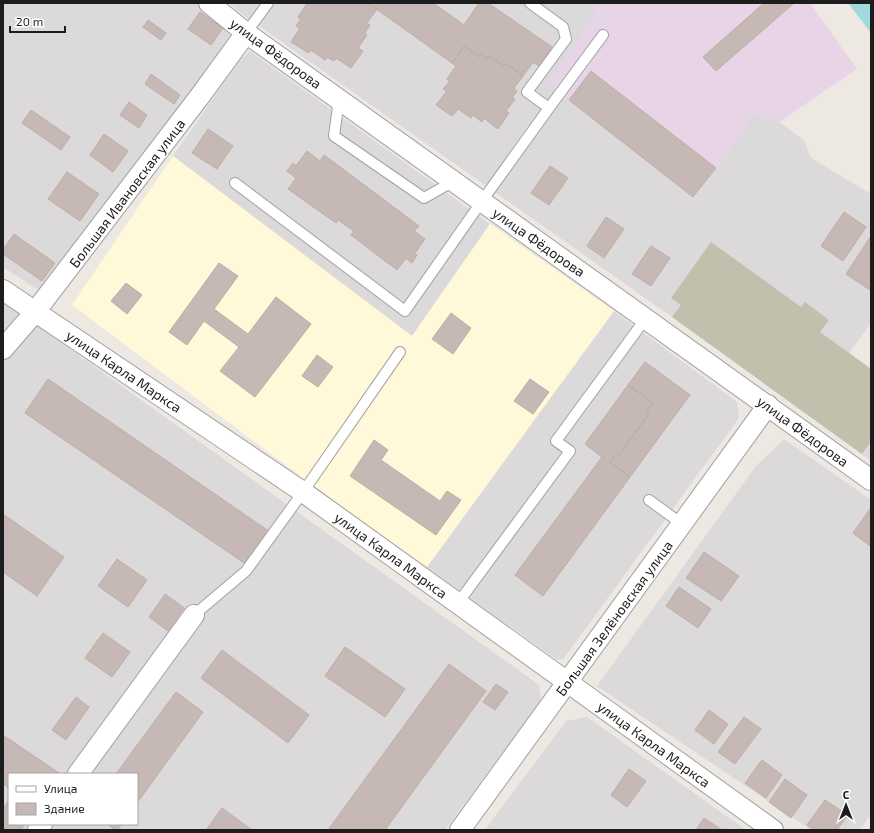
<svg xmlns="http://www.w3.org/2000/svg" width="874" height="833" font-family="'Exo 2',sans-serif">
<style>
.residential{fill:#dbd9da;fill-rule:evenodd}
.industrial{fill:#e8d4e7}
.education{fill:#fff9da}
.construction{fill:#c3bfad}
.water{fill:#a1dadd}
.building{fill:#c6b9b5;stroke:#c0aca4}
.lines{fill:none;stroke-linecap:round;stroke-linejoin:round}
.lane-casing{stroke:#a1a1a1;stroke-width:12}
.street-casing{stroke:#a1a1a1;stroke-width:22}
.lane{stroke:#fff;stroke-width:10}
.street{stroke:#fff;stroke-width:20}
.labels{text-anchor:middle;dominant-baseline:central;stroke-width:3;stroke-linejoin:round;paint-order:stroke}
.street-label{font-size:14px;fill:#1d1d1d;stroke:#fff}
</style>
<rect width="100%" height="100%" fill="#eee8e2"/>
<path class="residential" d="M3,3H198L235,32L49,297L3,267Z
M229,3H587L597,11L569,100L694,197L716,168L754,114L779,122L804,140L811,158L871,194V323L849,353L871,369V461L672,317L238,11Z
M250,51L490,224L412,336L173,156L240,60Z
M3,301L539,685L541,700L445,830H3ZM9,774H137V824H9Z
M614,311L737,402L739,418L564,658L557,660L427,567Z
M784,439L871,500V814L860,830H811L597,686L756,466Z
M587,717L746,830H485L566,721Z"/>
<path class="industrial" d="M587,3H810L857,69L779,122L754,115L716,168L693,197L548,84L597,11Z"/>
<path class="education" d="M173,156L412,336L490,224L614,311L427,567L307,481L72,305Z"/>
<path class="construction" d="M711,242L801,307L805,302L829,320L820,332L871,369V441L862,454L672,317L681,305L671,298Z"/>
<path class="water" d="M848,3H871V33Z"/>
<path class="building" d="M304,3H351L355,6L357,3H368L377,9L367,23L370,25L365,33L367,35L358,48L363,51L351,68L336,58L334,61L327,57L325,60L311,50L309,53L291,42L300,28L296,26L301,19L298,17L306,5Z
M368,3H433L464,25L479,3H488L552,47L539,66L533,62L523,76L506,63L504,66L490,56L488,59L481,54L479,57L464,46L452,63Z
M764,3H792L793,4L716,71L703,57Z
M200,12L223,28L211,45L188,29Z
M148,20L166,33L161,40L143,27Z
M464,46L479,57L481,54L488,59L490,56L504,66L506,63L523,76L514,88L517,91L512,98L515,99L506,111L509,113L498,129L484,118L482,122L473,115L471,118L458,109L452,116L436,105L447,91L443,89L450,81L447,79L456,66L452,63Z
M591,71L716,168L693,197L569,100Z
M151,74L180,95L174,104L145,84Z
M129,102L147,115L139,128L120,115Z
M31,110L70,137L61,150L22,123Z
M208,129L233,146L217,169L192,153Z
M104,134L128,151L113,172L90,155Z
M307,151L320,161L324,155L419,226L414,231L425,239L415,253L417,255L412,263L406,258L397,270L351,235L354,231L338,220L336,223L288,189L296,178L287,171L293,163L296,166Z
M550,166L568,178L549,205L531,193Z
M67,172L99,194L80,221L48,199Z
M844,212L866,227L843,261L821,246Z
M606,217L624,229L604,258L587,246Z
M14,234L55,263L42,281L3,254V250Z
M871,236V288L870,290L846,274Z
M651,246L670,258L651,286L632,274Z
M219,263L238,276L214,309L248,334L276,297L311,324L255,397L220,371L239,347L204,321L187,345L169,332Z
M126,283L142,295L127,314L111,301Z
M451,313L471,328L453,354L432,339Z
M317,355L333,367L318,387L302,376Z
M645,362L690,395L630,477L610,462L617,453L619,455L649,414L646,412L653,403L628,385Z
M48,379L270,532L247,565L25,413Z
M530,379L549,392L533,414L514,401Z
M628,385L653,403L646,412L649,414L619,455L617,453L610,462L630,477L543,596L515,575L602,457L585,444Z
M374,440L388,450L381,460L440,501L447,491L461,500L436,535L350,476Z
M870,509L871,510L870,546L853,533Z
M3,514L64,557L37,596L3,572Z
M704,552L739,576L721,601L686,578Z
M117,559L147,580L128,607L98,586Z
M679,587L711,609L698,628L666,606Z
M165,594L184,608L168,631L149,617Z
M103,633L130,652L112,677L85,658Z
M345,647L405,689L385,717L325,676Z
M222,650L309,715L288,743L201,678Z
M449,664L486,691L385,830H328Z
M496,684L508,692L495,710L483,702Z
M176,692L203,712L137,803V774H116Z
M76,697L89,707L66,740L52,730Z
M709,710L728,724L714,744L695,730Z
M744,717L761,729L735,764L718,752Z
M3,735L59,773L58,774H9V788L3,784Z
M762,760L782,775L766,798L745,783Z
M629,769L646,781L627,807L611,795Z
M785,779L807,795L791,818L769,802Z
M9,800V824H25L21,830H3V809Z
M825,800L848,815L837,830H814L807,825Z
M222,808L252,830H206Z
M704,818L722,830H696Z
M107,824H122L117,830H115Z"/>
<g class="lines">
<defs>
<path id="lane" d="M246,33L268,3
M339,99L334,136L424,198L454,181
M549,108L603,35
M235,183L405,311L482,201L549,108L527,92L566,39L563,27L530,3
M649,500L682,524
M458,603L570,451L556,441L646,318
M194,615L246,571L303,492L400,352"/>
<path id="street" d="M209,3L246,33L871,480
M3,290L303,492L773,830
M3,349L35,312L200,96L246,33
M78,774L194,615
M38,830L42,824
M460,830L768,405"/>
</defs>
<use href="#lane" class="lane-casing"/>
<use href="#street" class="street-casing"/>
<use href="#lane" class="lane"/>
<use href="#street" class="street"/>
</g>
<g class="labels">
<g class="street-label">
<text transform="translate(276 53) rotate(36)">улица Фёдорова</text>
<text transform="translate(127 193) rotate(-53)">Большая Ивановская улица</text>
<text transform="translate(539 242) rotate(35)">улица Фёдорова</text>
<text transform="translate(124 371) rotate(34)">улица Карла Маркса</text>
<text transform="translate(803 431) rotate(36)">улица Фёдорова</text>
<text transform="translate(391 555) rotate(36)">улица Карла Маркса</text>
<text transform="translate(614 618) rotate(-54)">Большая Зелёновская улица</text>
<text transform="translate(654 744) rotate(36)">улица Карла Маркса</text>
</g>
</g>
<rect width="874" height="833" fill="none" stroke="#1d1d1d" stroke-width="8"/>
<rect x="8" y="773" width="130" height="52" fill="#ffffff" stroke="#a5a5a5"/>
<rect x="16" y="786" width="20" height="6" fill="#ffffff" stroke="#a5a5a5"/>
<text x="44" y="793" font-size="12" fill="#1d1d1d">Улица</text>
<rect x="16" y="803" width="20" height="12" fill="#c6b9b5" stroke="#a5a5a5"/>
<text x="44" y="813" font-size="12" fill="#1d1d1d">Здание</text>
<g transform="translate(846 805)" stroke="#ffffff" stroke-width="3" paint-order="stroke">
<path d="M0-3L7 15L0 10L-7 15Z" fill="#1d1d1d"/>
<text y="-6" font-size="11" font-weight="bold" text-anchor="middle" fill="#1d1d1d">С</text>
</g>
<path d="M10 26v6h55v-6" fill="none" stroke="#1d1d1d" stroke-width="2"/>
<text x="16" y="26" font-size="12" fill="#1d1d1d" stroke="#ffffff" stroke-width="3" paint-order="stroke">20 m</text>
</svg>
